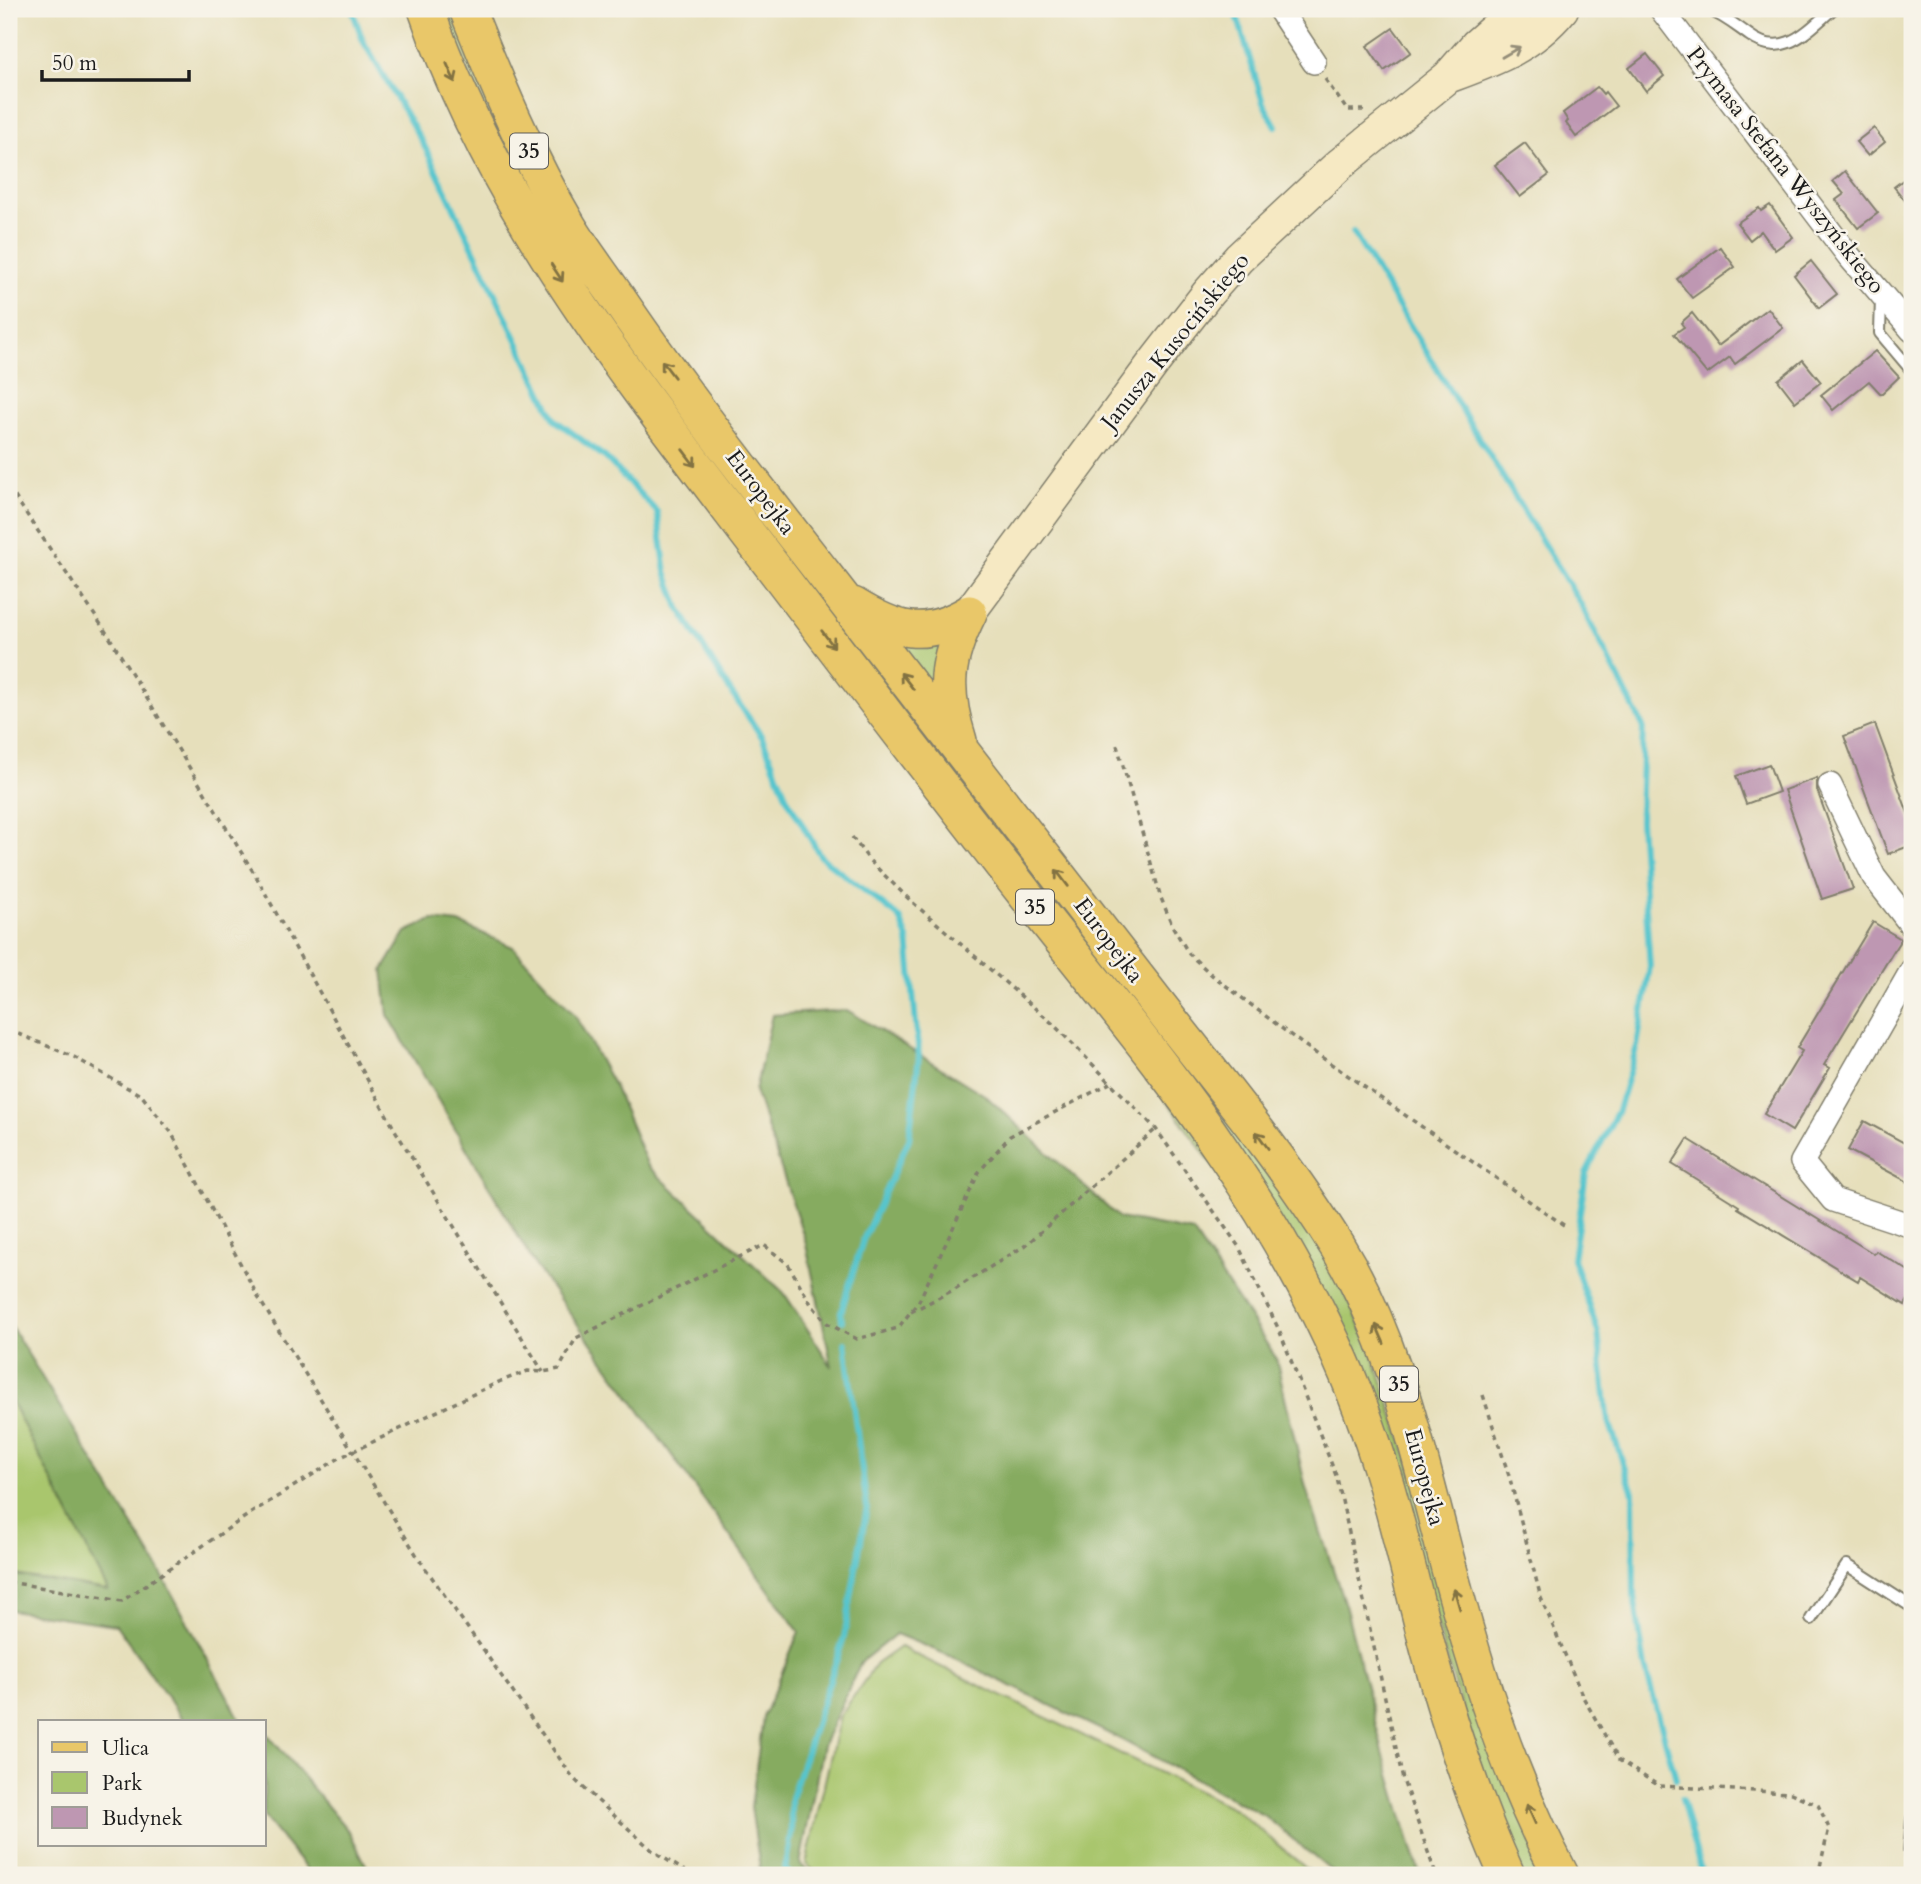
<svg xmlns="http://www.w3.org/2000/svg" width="1921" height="1884" font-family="Cardo,serif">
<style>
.green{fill:#a9c66d;stroke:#627144;stroke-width:2}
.forest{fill:#86ab60;stroke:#51643e;stroke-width:2}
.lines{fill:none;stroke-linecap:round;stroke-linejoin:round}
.stream{stroke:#57c5cd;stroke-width:6}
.building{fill:#be97b2}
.lane-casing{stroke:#817e6c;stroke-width:14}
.street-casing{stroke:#817e6c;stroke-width:26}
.secondary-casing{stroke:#817e6c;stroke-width:35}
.primary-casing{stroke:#817e6c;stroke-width:38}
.path{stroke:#817e6c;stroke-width:3.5;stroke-dasharray:5 5;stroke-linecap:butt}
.lane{stroke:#fff;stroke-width:10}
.street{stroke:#fff;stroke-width:23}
.secondary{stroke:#f6e9c3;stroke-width:32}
.primary{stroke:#e9c769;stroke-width:35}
.oneway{stroke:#948d78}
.oneway2{stroke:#827242}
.labels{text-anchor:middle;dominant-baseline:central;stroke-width:5;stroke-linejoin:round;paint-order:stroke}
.shield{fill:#f7f3e8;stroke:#5e5c59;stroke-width:2}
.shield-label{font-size:21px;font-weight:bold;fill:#1c1c1c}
.street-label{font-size:23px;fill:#1c1c1c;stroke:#f7f3e8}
</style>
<rect width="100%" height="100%" fill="#f7f3e8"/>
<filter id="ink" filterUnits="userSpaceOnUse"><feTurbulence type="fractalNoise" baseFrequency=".0143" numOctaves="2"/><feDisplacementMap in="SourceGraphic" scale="14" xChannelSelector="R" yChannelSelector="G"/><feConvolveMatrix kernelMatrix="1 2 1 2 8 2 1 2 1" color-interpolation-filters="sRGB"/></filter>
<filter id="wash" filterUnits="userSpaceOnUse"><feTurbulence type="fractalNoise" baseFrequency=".00686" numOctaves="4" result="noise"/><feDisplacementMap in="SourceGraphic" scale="28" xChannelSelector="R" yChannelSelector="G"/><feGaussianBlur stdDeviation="1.57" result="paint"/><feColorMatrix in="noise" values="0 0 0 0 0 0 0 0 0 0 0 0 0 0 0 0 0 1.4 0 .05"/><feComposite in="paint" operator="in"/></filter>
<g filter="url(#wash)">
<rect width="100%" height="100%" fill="#e6dfbb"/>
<path class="green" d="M443,9H454L501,122L1209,1090L1330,1261L1370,1346L1549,1875H1522L1498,1823L1357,1367L569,266L491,126Z
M891,636L939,638V695Z
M9,1397L109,1591L9,1574Z
M900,1647L1235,1809L1314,1875H819L806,1864L840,1716L876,1664Z"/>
<path class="forest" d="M432,920L459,923L513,947L575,1015L615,1088L648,1166L784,1293L832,1367L805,1240L755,1091L772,1015L847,1010L986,1096L1119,1218L1193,1232L1276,1358L1306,1488L1345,1605L1383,1752L1420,1875H1336L1265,1816L1122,1740L945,1654L896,1634L861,1662L823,1745L800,1864L812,1875H761L751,1807L763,1717L799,1632L535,1265L388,1015L383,970L406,932Z
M9,1323L156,1564L241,1721H184L116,1625L9,1610V1574L108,1590L9,1397Z
M264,1730L350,1833L371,1875H311L264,1817Z"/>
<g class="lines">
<path class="stream" d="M352,9L363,41L424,145L555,420L606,458L657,512L666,572L679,608L729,689L762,737L787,798L821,857L900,918L908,939L919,1056L909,1139L863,1240L841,1312L842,1321
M1235,9L1263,103L1276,126
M1353,232L1580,603L1643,726L1640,821L1650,967L1637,1046L1618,1110L1586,1173L1573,1259L1598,1332L1607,1415L1633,1493L1634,1596L1645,1667L1676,1779
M1682,1799L1702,1875
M791,1875L785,1869L791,1833V1798L844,1637L867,1507L845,1343"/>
</g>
<g id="blocks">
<path class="building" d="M1393,28L1411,52L1384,71L1367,46Z
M1647,54L1664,76L1646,91L1629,68Z
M1597,87L1603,94L1605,92L1616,106L1576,137L1566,123L1568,121L1563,113Z
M1874,128L1885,142L1868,156L1856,142Z
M1525,143L1549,175L1520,197L1495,165Z
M1845,171L1878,213L1858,228L1836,200L1844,194L1833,181Z
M1912,173V209L1894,187Z
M1770,205L1793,237L1775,250L1761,231L1750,240L1737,223L1759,208L1761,211Z
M1720,247L1735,267L1692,298L1677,279Z
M1811,261L1837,294L1819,308L1794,275Z
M1768,308L1783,328L1735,364L1730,357L1707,374L1674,334L1684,327L1681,323L1692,313L1718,346Z
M1875,351L1899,377L1881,394L1869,381L1833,410L1821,395Z
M1803,360L1821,382L1795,402L1778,380Z
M1875,724L1912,824V845L1888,854L1844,736Z
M1769,764L1779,792L1746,804L1736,776Z
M1817,778V790L1853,889L1822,899L1784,790Z
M1873,922L1901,939L1824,1065L1830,1068L1792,1131L1764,1114L1802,1051L1797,1048Z
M1864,1121L1912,1147V1184L1848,1150Z
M1688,1139L1874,1254L1876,1251L1912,1273V1293L1905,1305L1860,1277L1858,1281L1738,1208L1739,1206L1672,1164Z"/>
</g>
</g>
<g filter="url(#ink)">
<use href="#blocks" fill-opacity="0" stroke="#817e6c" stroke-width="2"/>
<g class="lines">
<defs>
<path id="lane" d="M1707,9C1723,15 1735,25 1749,35C1783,61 1808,30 1833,9
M1881,298L1880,333L1912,371
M1811,1619L1847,1565L1912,1607
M1912,1819L1909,1850L1912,1859"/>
<path id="street" d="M1279,9L1314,62
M1661,9L1848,255L1912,330
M1830,785L1874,877L1912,926
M1912,970L1802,1162L1833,1200L1912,1226"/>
<path id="secondary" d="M1450,76C1494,60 1532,46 1562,9
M969,613L1152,365L1208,293L1239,258L1339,165L1448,77L1476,45L1517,9"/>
<path id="primary" d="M426,9C491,198 611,355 731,512C829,640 926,768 1025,894C1092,980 1164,1064 1225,1155C1280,1235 1335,1334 1367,1426C1393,1498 1409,1574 1428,1648C1449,1726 1474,1801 1507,1875
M467,9C497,84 528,158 569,227C584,252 603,276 619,300C683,394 753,483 823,573C935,718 1049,862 1160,1007C1221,1085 1285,1162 1337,1246C1391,1334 1414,1435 1440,1534C1470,1652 1504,1767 1561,1875
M853,605C896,631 923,640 969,613
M959,741C943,690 945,661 969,613"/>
</defs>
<use href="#lane" class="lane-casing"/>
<use href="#street" class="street-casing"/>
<use href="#secondary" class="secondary-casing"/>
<use href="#primary" class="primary-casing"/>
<path class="path" d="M1325,79L1347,110H1368
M9,488L110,638L257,878L395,1130L543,1372
M1117,745L1161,898L1173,927L1189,954L1212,975L1301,1043L1568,1228
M852,837L870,861L911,901L1052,1023L1156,1129L1239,1247L1280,1332L1337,1478L1403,1780L1436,1875
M9,1030L74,1057L142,1096L171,1132L258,1297L419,1559L574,1779L653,1851L691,1875
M911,1312L953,1290L1026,1245L1156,1129
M1483,1395L1510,1479L1541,1598L1583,1697L1619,1760L1659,1786L1791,1793L1818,1805L1829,1828L1818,1875
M9,1582L122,1601L251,1513L341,1457L501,1381L528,1371L543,1372L559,1369L576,1338L764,1245L788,1264L811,1304L827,1323L857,1339L898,1328L919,1301L979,1172L1010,1136L1112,1082"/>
<use href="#lane" class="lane"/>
<use href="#street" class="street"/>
<use href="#secondary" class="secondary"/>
<use href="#primary" class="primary"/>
</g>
<defs><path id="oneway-shaft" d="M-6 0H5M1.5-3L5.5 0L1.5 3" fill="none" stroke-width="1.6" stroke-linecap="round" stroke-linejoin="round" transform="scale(1.75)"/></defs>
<use class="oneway" href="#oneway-shaft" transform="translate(1511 52) rotate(-30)"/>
<g class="oneway2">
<use href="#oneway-shaft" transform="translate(451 73) rotate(66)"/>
<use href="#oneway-shaft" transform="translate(557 273) rotate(57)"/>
<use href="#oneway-shaft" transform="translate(668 369) rotate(-127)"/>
<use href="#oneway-shaft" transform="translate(689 458) rotate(53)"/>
<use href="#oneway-shaft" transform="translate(828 639) rotate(53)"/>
<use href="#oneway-shaft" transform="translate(907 681) rotate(-128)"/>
<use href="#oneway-shaft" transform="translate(1062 878) rotate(-127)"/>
<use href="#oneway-shaft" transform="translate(1262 1140) rotate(-126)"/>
<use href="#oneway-shaft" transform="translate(1380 1334) rotate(-113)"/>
<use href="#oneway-shaft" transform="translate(1457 1599) rotate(-106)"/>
<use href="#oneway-shaft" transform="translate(1531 1814) rotate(-114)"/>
</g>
</g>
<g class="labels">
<g class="shield">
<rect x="510" y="133.5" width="38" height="35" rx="5"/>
<rect x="1016" y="889.5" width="38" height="35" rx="5"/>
<rect x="1380" y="1366.5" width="38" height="35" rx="5"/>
</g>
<g class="shield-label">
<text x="529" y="151">35</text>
<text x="1035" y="907">35</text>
<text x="1399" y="1384">35</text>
</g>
<g class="street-label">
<text transform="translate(1786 170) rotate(52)">Prymasa Stefana Wyszyńskiego</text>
<text transform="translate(1175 341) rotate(-51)">Janusza Kusocińskiego</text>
<text transform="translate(761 492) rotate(53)">Europejka</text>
<text transform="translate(1109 940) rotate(53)">Europejka</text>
<text transform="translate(1425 1477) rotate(75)">Europejka</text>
</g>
</g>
<rect width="1921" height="1884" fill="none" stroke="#f7f3e8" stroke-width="35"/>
<rect x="38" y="1720" width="228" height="126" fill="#f7f3e8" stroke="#9f9d96" stroke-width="2"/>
<rect x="52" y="1742" width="35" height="10" fill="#e9c769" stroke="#9f9d96" stroke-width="2"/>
<text x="102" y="1755" font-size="21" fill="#1c1c1c">Ulica</text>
<rect x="52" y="1772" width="35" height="21" fill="#a9c66d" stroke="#9f9d96" stroke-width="2"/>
<text x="102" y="1790" font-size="21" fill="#1c1c1c">Park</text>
<rect x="52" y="1807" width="35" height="21" fill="#be97b2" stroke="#9f9d96" stroke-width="2"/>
<text x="102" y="1825" font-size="21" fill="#1c1c1c">Budynek</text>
<path d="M42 70v10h147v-10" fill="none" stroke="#1c1c1c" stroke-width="3.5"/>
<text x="52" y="70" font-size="21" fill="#1c1c1c" stroke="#f7f3e8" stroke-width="5" paint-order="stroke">50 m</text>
</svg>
